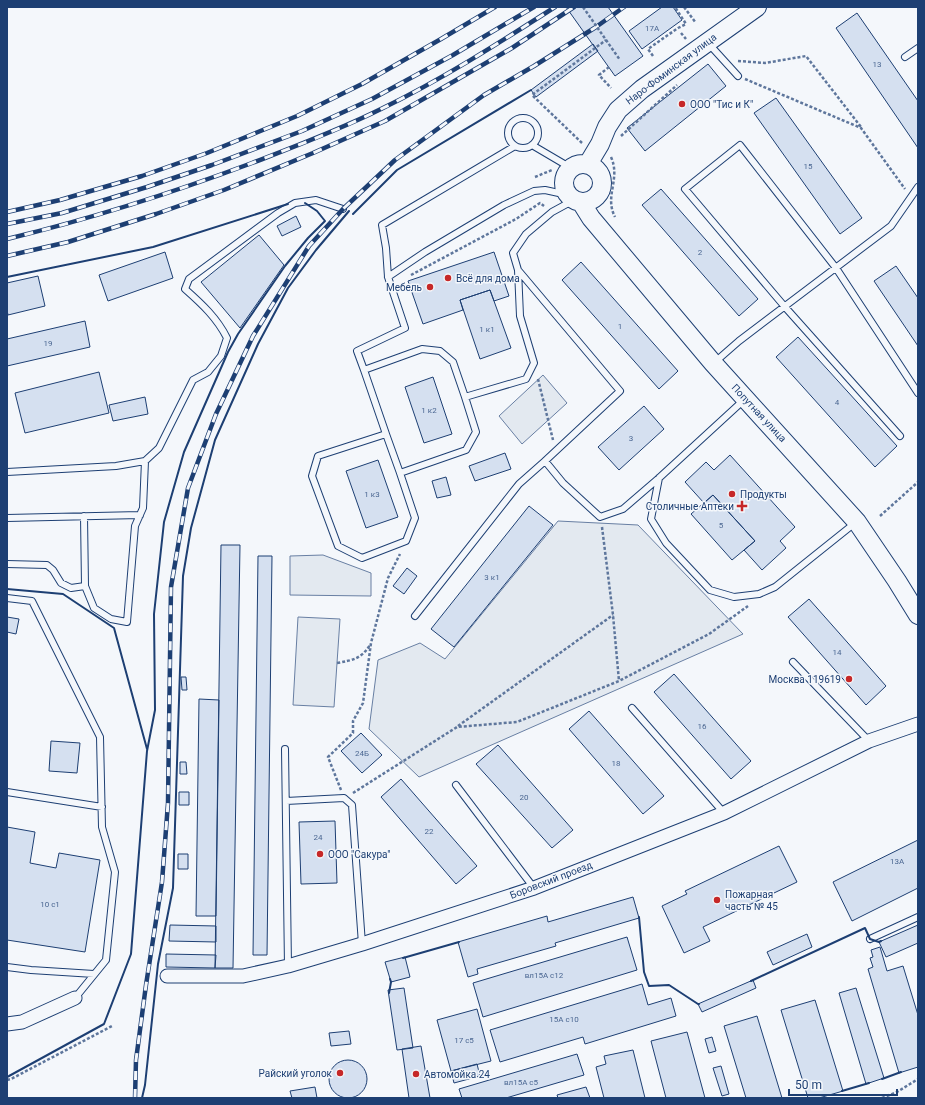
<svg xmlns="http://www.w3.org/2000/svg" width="925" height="1105" font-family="Roboto,sans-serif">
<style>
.green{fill:#e3e9f0;stroke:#687fa3}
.building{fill:#d5e0f0;stroke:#1d3f73}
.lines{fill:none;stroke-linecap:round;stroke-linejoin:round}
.lane-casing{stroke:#1d3f73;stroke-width:8}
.street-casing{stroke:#1d3f73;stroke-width:15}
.secondary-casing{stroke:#1d3f73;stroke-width:20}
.path{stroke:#5e769c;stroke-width:2.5;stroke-dasharray:3 2;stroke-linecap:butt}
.lane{stroke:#f4f7fb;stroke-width:6}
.street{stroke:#f4f7fb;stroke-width:13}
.secondary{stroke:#f4f7fb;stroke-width:18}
.rail-casing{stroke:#1d3f73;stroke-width:4.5}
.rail{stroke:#f4f7fb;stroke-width:3;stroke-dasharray:9;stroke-linecap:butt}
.path-bridge{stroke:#5e769c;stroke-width:2.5;stroke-dasharray:3 2;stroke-linecap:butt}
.wall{stroke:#1d3f73;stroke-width:2}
.poi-dot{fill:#c62828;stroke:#f4f7fb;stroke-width:1.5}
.labels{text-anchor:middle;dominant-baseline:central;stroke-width:3;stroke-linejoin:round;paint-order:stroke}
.number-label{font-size:8px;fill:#4b6792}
.street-label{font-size:10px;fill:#1d3f73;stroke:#f4f7fb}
.poi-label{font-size:10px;fill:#1d3f73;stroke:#f4f7fb;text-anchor:start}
</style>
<rect width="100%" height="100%" fill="#f4f7fb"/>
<path class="green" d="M543,375L567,403L522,444L499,416Z
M558,521L638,525L743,634L419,777L369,729L378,660L420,643L445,659Z
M323,555L371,573V596L290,595V556Z
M298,617L340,619L334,707L293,705Z"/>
<path class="building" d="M566,7H608L643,56L615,76Z
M662,7H673L682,20L642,49L629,31Z
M857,13L918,101V148L836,28Z
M593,44L598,51L536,97L531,90Z
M708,64L726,86L645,151L627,128Z
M776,98L862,218L840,234L754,113Z
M661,189L758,299L739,316L642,205Z
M296,216L301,227L282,236L277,226Z
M259,235L284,265L240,328L201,282Z
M165,252L173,278L108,301L99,275Z
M494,252L509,296L494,301L490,290L460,300L463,310L423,324L408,281Z
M581,262L678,371L659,389L562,280Z
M896,266L918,298V346L874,281Z
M38,276L45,306L8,315L7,310V283Z
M490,290L511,348L480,359L460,300Z
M85,321L90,347L7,366V339Z
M798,337L897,446L875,467L776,357Z
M99,372L109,413L25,433L15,393Z
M433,377L452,434L424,443L405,387Z
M145,397L148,414L113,421L109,405Z
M644,406L664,429L619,470L598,447Z
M505,453L511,469L475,481L469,466Z
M730,455L795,527L780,541L786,548L762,570L744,550L755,541L713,495L704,503L685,482L706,462L714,470Z
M378,460L398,517L366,528L346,471Z
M446,477L451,495L437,498L432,481Z
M713,495L755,541L732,560L691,514Z
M529,506L553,525L454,647L431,629Z
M221,545H240L233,968H215Z
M258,556H272L267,955H253Z
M407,568L417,576L404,594L393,586Z
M809,599L886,686L866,705L788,617Z
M7,617L19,619L16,634L7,632Z
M674,674L751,761L731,779L654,692Z
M181,677H186L187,690H182Z
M199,699L219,700L216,916H196Z
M589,711L664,796L643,814L569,729Z
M361,733L382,755L362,773L341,751Z
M51,741L80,743L77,773L49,771Z
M498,745L573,830L552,848L476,764Z
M180,762H186L187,774H180Z
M401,779L477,866L456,884L381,797Z
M179,792H189V805H179Z
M335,821L337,883L301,884L299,822Z
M7,827L35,832L30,863L56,868L59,853L100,860L85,952L7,940Z
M918,840V888L852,921L833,882Z
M779,846L797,882L703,927L710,941L684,953L662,906L687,894L685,891Z
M178,854H188V869H178Z
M633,897L639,918L555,943L556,946L477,969L478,974L468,977L458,942L547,916L548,922Z
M170,925L216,926V942L169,941Z
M918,925V943L886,957L879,942Z
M807,934L812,947L773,965L767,952Z
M627,937L637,970L483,1017L473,983Z
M880,947L887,971L903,966L918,1015V1067L899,1073L868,969L873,967L870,958L873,957L871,950Z
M166,954L216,955L215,968L166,967Z
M405,957L410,977L391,982L385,962Z
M753,980L756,988L702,1012L698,1004Z
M642,984L648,1005L671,998L676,1016L585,1044L583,1037L500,1062L490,1030Z
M404,988L413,1048L397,1050L388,990Z
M856,988L884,1078L866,1084L839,993Z
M815,1000L843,1091L819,1098H808L781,1010Z
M477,1009L491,1061L451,1071L437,1020Z
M757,1016L782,1098H746L724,1026Z
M349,1031L351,1044L331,1046L329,1033Z
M687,1032L705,1098H666L651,1041Z
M712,1037L716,1051L709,1053L705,1039Z
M421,1046L430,1098H409L402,1049Z
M633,1050L645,1098H604L596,1067L606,1064L604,1056Z
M577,1054L584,1075L506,1098H462L459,1089Z
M329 1079a19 19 0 1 1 38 0a19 19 0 1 1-38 0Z
M477,1064L480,1076L454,1083L451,1071Z
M721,1066L729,1094L722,1096L713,1068Z
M315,1087L317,1098H292L290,1091Z
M586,1087L590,1098H558L557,1095Z"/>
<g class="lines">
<defs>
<path id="lane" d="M708,43L738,76
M905,57L918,48
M508 133a15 15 0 1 1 30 0a15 15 0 1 1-30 0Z
M532,145L571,168
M574,200L552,212L526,234L513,253L518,270L620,391L545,461L563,483L600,517L623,509L659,478L745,399
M388,277L425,252L504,205L534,191L545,190L568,195
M715,362L739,341L891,226L918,187
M364,370L357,351L405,328L388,277L386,248L382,225L515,146
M386,434L364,370L422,349L440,351L453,362L465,397
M900,436L785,307L685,189L740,145L836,268L918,393
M7,472L116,466L145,461L159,448L193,380L208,372L221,356L227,338C217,318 202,304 185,289L189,279L278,213L295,203L316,200L343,209
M400,473L386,434L318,456L312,476L338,546L362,558L406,541L415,518L400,473L466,450L476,432L465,397L526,379L534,363L520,316L518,270
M659,478L651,519L666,543L710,590L734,597L759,594L775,587L855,523
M7,518L140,515
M7,564L47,565L53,570L61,583L71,588L85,586L84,516
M85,586L94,608L111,619L127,622L135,526L143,508L145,461
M7,598L32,601L100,737L102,827L115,872L106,960L75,998
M415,616L519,484L545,461
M793,662L869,741
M632,708L724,813
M285,749L288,966
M456,785L534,888
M7,792L102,807
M286,801L344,798L352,805L362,944
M870,939L918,917
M7,967L31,970L94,974"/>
<path id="street" d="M167,976H243L288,966L362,944L534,888L724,813L869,741L918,724
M7,1024L22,1022L75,998"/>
<path id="secondary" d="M564 183a19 19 0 1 1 38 0a19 19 0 1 1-38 0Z
M588,164L600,144L607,127L618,110L642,89L757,7
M581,202L591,218L713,363L857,522L897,581L918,615"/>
</defs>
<use href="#lane" class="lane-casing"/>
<use href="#street" class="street-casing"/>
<use href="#secondary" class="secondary-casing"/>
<path class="path" d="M684,7L696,23
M681,33L686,39
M653,56L648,49L678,28L686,24L675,7
M738,61L765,63L806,56L861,127
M609,67L599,75L611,88
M745,79L861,128L905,189
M621,136L677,85
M582,143L532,95L606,40
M611,157C621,179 604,196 615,217
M535,177L552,170
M411,275L516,219L540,203L544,206
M538,379L553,440
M880,516L918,482
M602,527L613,615L619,681
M337,663C353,660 361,659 370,645
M458,726L613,615
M341,790L328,757L353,733V721L363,703L371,643L388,578L400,554
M353,793L457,727L517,722L619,681L709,634L748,606
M7,1080L11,1079L112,1026
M882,1098L897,1092L918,1079"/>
<use href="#lane" class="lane"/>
<use href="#street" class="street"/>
<use href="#secondary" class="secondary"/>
<defs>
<path id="rail" d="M7,212L60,200L142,176L207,153L297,116L362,84L441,39L495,7
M7,224L62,213L147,187L212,165L302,131L372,99L453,55L534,7
M7,239C90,219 172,193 252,163C296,146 339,130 381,109C441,80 499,43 555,7
M7,256L68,242L156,214L224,190L313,153L385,121L512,48L574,7
M135,1098L136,1060L146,985L162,882L168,803L171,587L188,488L216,414L253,336L309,246L343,209L395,160L484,95L534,66L596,27L624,7"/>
</defs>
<use href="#rail" class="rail-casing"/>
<use href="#rail" class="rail"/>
<path class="path-bridge" d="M583,7L620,60"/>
<path class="wall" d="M353,214L397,170L531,90
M7,277L153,247L288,204
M7,589L63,594L114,628L147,749
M639,917L644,972L649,986L669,985L698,1004H699
M403,958L459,942
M751,981L865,928L870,939L879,942L881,941
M389,993L391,982L390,979
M7,1077L9,1076L104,1024L131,954L147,751L155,710L154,614L164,522L184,452L228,352L238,334L285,266L308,238L325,221L317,211L305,203
M882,1079L901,1072
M842,1091L869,1083
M142,1098L145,1085L158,964L173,888L183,576L191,528L215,440L258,344L288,288L316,250L349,211"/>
</g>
<g class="poi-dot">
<circle cx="682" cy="104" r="4"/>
<circle cx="448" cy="278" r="4"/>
<circle cx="430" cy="287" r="4"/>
<circle cx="732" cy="494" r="4"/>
<path d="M740 500h4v4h4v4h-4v4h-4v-4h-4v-4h4z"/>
<circle cx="849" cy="679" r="4"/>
<circle cx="320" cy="854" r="4"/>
<circle cx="717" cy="900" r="4"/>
<circle cx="340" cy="1073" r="4"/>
<circle cx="416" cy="1074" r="4"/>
</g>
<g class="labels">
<g class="number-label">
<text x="652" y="28">17А</text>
<text x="877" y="64">13</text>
<text x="808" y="166">15</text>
<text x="700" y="252">2</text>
<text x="620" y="326">1</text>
<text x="487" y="329">1 к1</text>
<text x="48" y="343">19</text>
<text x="837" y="402">4</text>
<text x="429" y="410">1 к2</text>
<text x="631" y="438">3</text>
<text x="372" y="494">1 к3</text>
<text x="721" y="525">5</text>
<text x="492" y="577">3 к1</text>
<text x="837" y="652">14</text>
<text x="702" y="726">16</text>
<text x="362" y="753">24Б</text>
<text x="616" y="763">18</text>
<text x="524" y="797">20</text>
<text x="429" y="831">22</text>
<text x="318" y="837">24</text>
<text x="897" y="861">13А</text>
<text x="50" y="904">10 с1</text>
<text x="544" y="975">вл15А с12</text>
<text x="564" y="1019">15А с10</text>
<text x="464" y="1040">17 с5</text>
<text x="521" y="1082">вл15А с5</text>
</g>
<g class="street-label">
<text transform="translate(671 69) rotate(-37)">Наро-Фоминская улица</text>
<text transform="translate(759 413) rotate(47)">Попутная улица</text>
<text transform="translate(551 880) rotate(-21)">Боровский проезд</text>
</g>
<g class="poi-label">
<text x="690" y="104">ООО "Тис и К"</text>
<text x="456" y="278">Всё для дома</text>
<text x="422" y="287" text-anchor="end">Мебель</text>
<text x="740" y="494">Продукты</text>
<text x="734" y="506" text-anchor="end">Столичные Аптеки</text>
<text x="841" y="679" text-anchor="end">Москва 119619</text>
<text x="328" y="854">ООО "Сакура"</text>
<text x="725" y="894">Пожарная<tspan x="725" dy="12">часть № 45</tspan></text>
<text x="332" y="1073" text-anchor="end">Райский уголок</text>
<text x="424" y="1074">Автомойка 24</text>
</g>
</g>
<rect width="925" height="1105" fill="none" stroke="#1d3f73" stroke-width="16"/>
<path d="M789 1089v6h108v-6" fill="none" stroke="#1d3f73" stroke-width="2"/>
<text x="795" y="1089" font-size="12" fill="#1d3f73" stroke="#f4f7fb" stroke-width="3" paint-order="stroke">50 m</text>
</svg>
